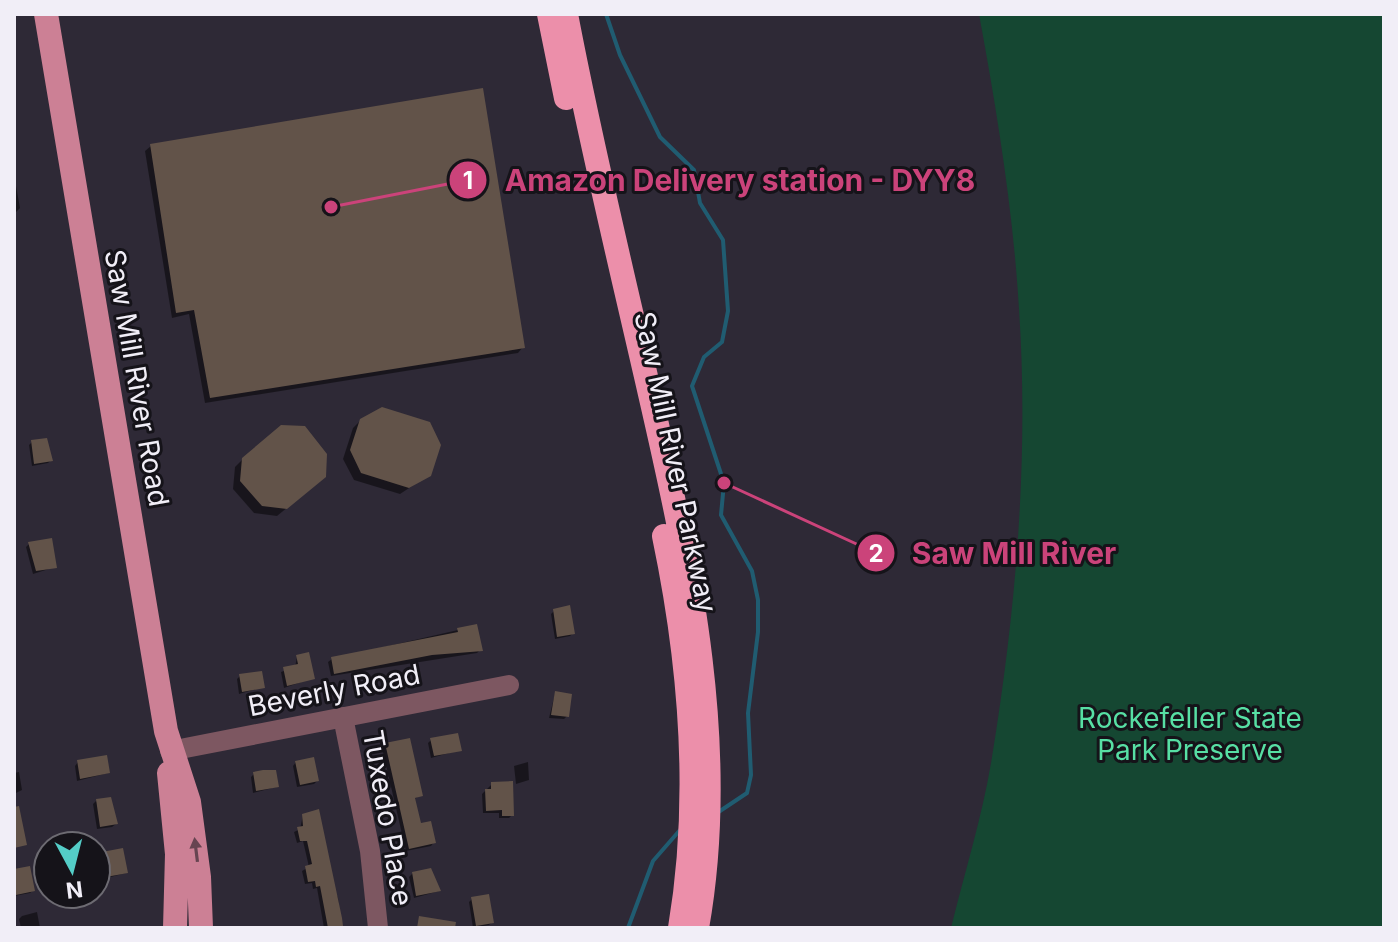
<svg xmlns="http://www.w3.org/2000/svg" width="1398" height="942" font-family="Inter,sans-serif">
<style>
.green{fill:#154732}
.shadow{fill:#0007}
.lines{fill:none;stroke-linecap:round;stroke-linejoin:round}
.stream{stroke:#205c71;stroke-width:4}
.building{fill:#625349}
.minor{stroke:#7d5761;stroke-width:20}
.major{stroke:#cc8095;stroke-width:24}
.highway{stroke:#ec8faa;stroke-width:24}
.oneway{fill:#674451}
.labels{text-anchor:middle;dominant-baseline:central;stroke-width:6;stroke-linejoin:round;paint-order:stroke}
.street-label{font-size:28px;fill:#f1eef7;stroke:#151319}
.park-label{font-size:28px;fill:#57dfa4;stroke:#151319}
.leader{fill:none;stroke:#cb437a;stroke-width:3}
.callout-dot{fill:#cb437a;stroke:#151319;stroke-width:3}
.mark-label{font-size:24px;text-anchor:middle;font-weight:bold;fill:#fff}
.callout-label{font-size:30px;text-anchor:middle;font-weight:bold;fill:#cb437a;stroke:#151319;stroke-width:6;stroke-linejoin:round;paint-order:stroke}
</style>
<rect width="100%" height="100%" fill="#2e2936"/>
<path class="green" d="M979,14H1384V928H951C965,871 983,814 992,757C1016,610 1029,458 1019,309C1013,209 997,112 979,14Z"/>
<path class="shadow" d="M151,146L523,347L518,353L205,403L189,314L172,318L145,151Z
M14,175L20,208L14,214Z
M361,420L429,475L400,494L354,480L343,459L353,428Z
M32,442L51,460L48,463L32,466L29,445Z
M243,459L316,484L277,516L254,513L233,489L235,467Z
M29,544L55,567L33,574L26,547Z
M554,611L573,633L570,636L555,639L551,614Z
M458,630L480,650L477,653L331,676L328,662L332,659Z
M297,657L313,678L284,688L281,672L295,667Z
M240,676L263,687L239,694L237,679Z
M555,694L567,716L564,719L549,718Z
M431,740L460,750L431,758L428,743Z
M386,745L421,795L414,799L420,826L434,842L431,846L406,851L382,748Z
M78,762L108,773L77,781L75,766Z
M296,762L317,781L314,784L297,787L293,766Z
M528,762L529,780L516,784L514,766Z
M19,772L22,790L14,794V773Z
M254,774L276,787L253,793L251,777Z
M492,784L512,815L509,818H499V813H483L482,794Z
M96,801L116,824L112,827L97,829L93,804Z
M303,815L338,898L341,925L338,928H324L317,888L313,889L312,883L305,884L302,871L309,867L303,841L297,843L294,832L300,829Z
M102,854L126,873L103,879L99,857Z
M15,871L33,890L30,893L14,896Z
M413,873L439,891L414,898L409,877Z
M472,899L492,922L489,925L473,928L469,902Z
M37,912L40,928H21L19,919L22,916Z"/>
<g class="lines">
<path class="stream" d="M606,14L620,55L660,137L694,170L700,203L723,240L728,311L722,342L704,357L692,386L724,483L721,515L752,571L758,600V632L748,713L751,775L747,793L717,813
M628,928L653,861L680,830"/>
</g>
<path class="building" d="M483,88L525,348L210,398L194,310L176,313L150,144Z
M382,407L430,422L441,445L431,476L409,488L361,473L350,450L360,419Z
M281,425L305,426L327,454L326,477L287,509L262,506L240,481L242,458Z
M47,438L53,461L34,464L31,440Z
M52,538L57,568L36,571L28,542Z
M570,605L575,634L557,637L553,609Z
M477,624L483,651L432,655L334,674L331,657L458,632L457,628Z
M309,652L315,679L287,686L283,667L298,664L296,655Z
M262,671L265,688L242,692L239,674Z
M555,691L572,694L569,717L551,715Z
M458,733L462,751L434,756L430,738Z
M410,738L423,796L415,798L421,823L431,821L436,843L409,849L385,743Z
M107,755L110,773L80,779L77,760Z
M314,757L319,781L300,785L295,761Z
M263,770H276L279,787L256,791L253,772Z
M513,781L514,816H502V810L486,811L485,789H491V782Z
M111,797L118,824L100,827L96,799Z
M19,806L27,845L14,848V807Z
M319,809L342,918L343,926L328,928L320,886L316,887L315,881L308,882L305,866L312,864L307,841H300L297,827L303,826L302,814Z
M123,848L128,873L106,877L102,852Z
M30,866L35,891L16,895L14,869Z
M431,868L441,891L416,896L412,872Z
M489,894L494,923L476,926L471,897Z
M419,916L456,922L455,928H417Z"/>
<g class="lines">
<path class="minor" d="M343,717L370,851L378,928
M170,751L509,685"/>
<path class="major" d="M46,14L166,731L189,802L199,877L201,928
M169,773L177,854L175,928"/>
<path class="highway" d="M549,14L566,98
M566,14C590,141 621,267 650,394C690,568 729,749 697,928
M664,536C691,665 702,797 680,928"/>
</g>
<defs><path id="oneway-solid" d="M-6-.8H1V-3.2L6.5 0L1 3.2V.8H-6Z" transform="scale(2)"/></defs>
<use class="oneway" href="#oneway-solid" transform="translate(196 850) rotate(-97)"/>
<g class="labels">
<g class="street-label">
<text transform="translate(137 378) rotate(80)">Saw Mill River Road</text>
<text transform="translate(676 462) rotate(78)">Saw Mill River Parkway</text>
<text transform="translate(334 690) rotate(-11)">Beverly Road</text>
<text transform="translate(388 818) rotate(80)">Tuxedo Place</text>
</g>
<g class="park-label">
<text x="1190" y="718">Rockefeller State<tspan x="1190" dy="32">Park Preserve</tspan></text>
</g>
</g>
<path class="leader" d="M331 207L468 180M724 483L876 553"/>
<g class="callout-dot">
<circle cx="331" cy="207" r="8"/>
<circle cx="724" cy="483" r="8"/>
<circle cx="468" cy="180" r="20"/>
<circle cx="876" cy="553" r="20"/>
</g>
<g class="mark-label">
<text x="468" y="189">1</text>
<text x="876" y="562">2</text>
</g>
<g class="callout-label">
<text x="740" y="191">Amazon Delivery station - DYY8</text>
<text x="1014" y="564">Saw Mill River</text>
</g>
<rect width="1398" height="942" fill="none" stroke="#f1eef7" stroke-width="32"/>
<g transform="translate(72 870) rotate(173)"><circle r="38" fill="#151319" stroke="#6d6b72" stroke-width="2"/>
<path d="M0-6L14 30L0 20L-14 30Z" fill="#54cdc7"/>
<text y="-12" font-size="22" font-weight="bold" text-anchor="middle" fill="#f1eef7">N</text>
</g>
</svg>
